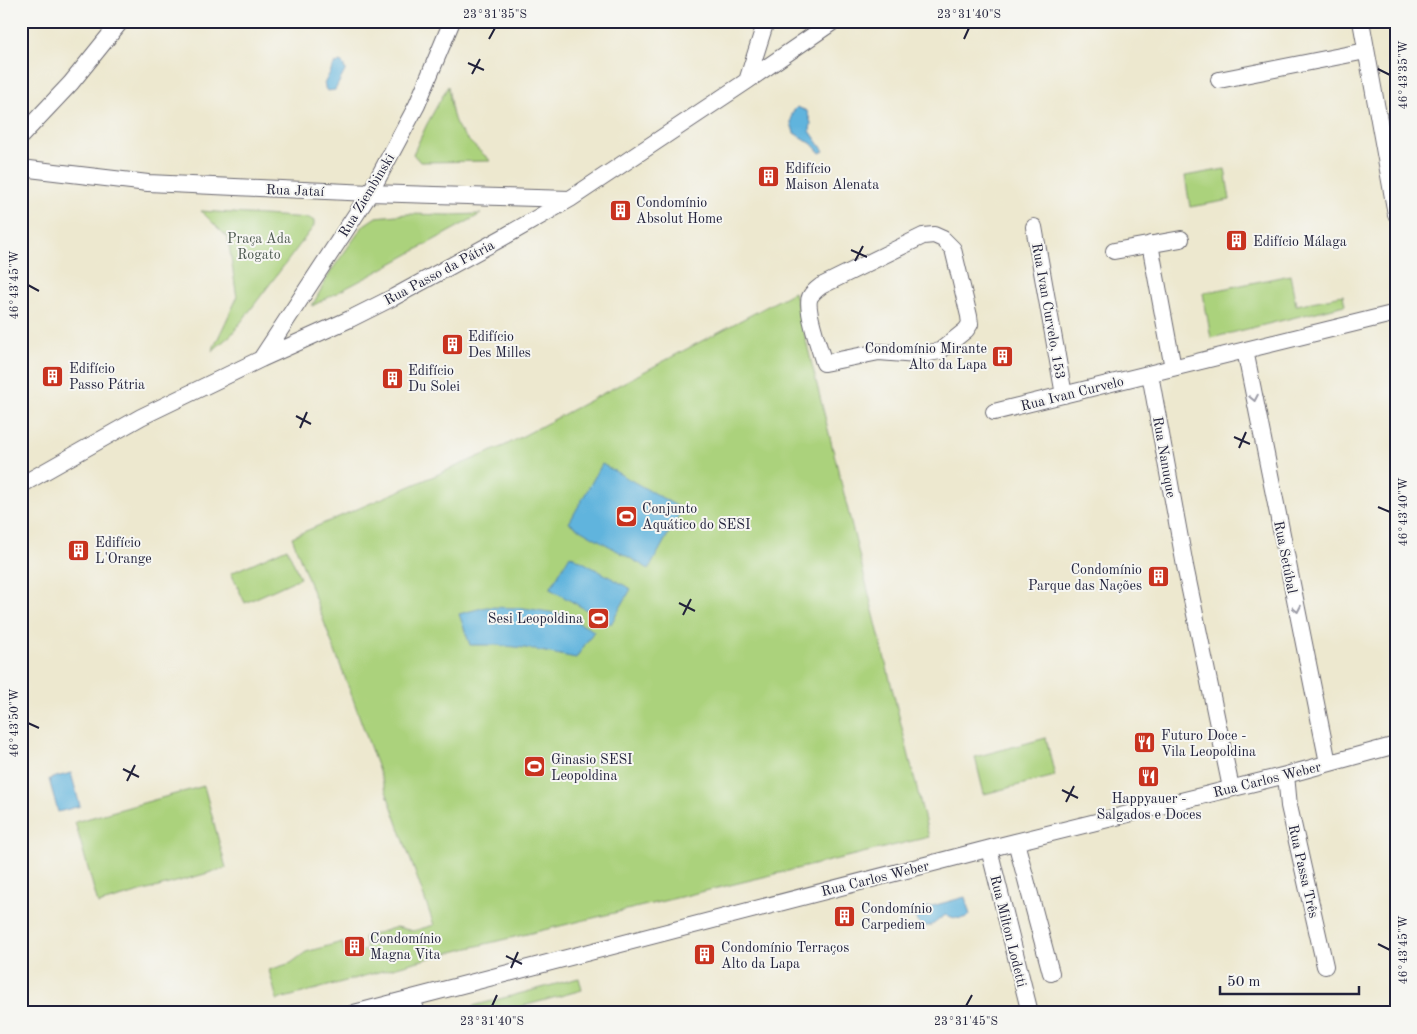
<svg xmlns="http://www.w3.org/2000/svg" width="1417" height="1034" viewBox="0 0 1417 1034" font-family="'Old Standard TT',serif">
	<rect width="100%" height="100%" fill="#f6f6f2"/>
	<filter id="ink" filterUnits="userSpaceOnUse"><feTurbulence type="fractalNoise" baseFrequency=".02" numOctaves="2"/><feDisplacementMap in="SourceGraphic" scale="10" xChannelSelector="R" yChannelSelector="G"/><feConvolveMatrix kernelMatrix="1 2 1 2 8 2 1 2 1" color-interpolation-filters="sRGB"/></filter>
	<filter id="wash" filterUnits="userSpaceOnUse"><feTurbulence type="fractalNoise" baseFrequency=".0096" numOctaves="4" result="noise"/><feDisplacementMap in="SourceGraphic" scale="20" xChannelSelector="R" yChannelSelector="G"/><feGaussianBlur stdDeviation="1.12" result="paint"/><feColorMatrix in="noise" values="0 0 0 0 0 0 0 0 0 0 0 0 0 0 0 0 0 1.4 0 .05"/><feComposite in="paint" operator="in"/></filter>
	<g filter="url(#wash)">
		<rect width="100%" height="100%" fill="#ede8cf"/>
		<path fill="#abd27c" stroke="#667a5c" d="M448 86C450 98 451 113 456 124 464 139 479 150 491 161L420 162 413 154 427 124Z
			M1225 169 1230 200 1190 207 1185 176Z
			M201 211 309 218 314 221V226L232 334 212 351 237 298 228 238Z
			M407 214 450 215 481 214 371 275 312 306 331 271 364 225 376 217Z
			M1290 275 1296 305 1332 298V297L1343 295 1345 305 1211 338 1203 293Z
			M794 292 929 837 444 954 277 1000 269 970 291 963 306 952 342 942 345 955 367 950 364 937 397 927 413 931 434 925 353 699 292 537 506 445Z
			M287 548 300 578 245 603 231 573Z
			M1046 738 1055 776 984 794 975 757Z
			M204 786 226 868 98 904 75 822Z
			M579 978 582 990 498 1013H475L473 1006Z"/>
		<path fill="#61b4dd" stroke="#426b8c" d="M339 62 342 63 344 65V68L346 69 335 90 327 91 325 88V85L324 84 335 63 337 64Z
			M797 107 807 111 811 123 810 131 824 151 820 153 812 144 794 133 791 123 792 113Z
			M602 464 682 509 649 569 569 523Z
			M570 555 631 589 611 624 550 589Z
			M486 607 524 608 562 614 594 631 576 658 525 648 496 645H470L459 614Z
			M71 773 80 806 58 812 49 779Z
			M965 897 970 915C961 921 954 918 946 915 934 921 932 932 917 922L914 911Z"/>
	</g>
	<g filter="url(#ink)">
		<g fill="none" stroke-linecap="round" stroke-linejoin="round">
			<defs>
				<path id="street" d="M1361 21 1396 214
					M1219 80 1366 51
					M747 81 766 21
					M21 136 71 83 121 21
					M21 168 148 183 370 193 570 199
					M1034 227 1064 395
					M934 235 943 239 953 249 969 316 970 324 966 330 940 351 917 355 879 352 824 363C820 351 805 307 810 297 812 293 817 289 821 286L923 236Z
					M1150 244 1173 368
					M1114 251 1181 239
					M1245 350 1328 763
					M261 359 370 193 417 105 452 21
					M1150 374 1185 566 1231 788
					M994 412 1396 313
					M21 485 141 417 261 359 350 319 394 297 502 238 570 199 747 81 834 21
					M1286 775 1289 806 1325 966
					M1016 842 1051 973
					M989 849 1030 1013
					M412 998 417 1013
					M354 1013 995 847 1286 775 1396 745"/>
			</defs>
			<use href="#street" stroke="#69676f" stroke-width="18"/>
			<use href="#street" stroke="#fff" stroke-width="16"/>
		</g>
		<defs><path id="oneway-chevron" d="M-2-3.5L2.5 0L-2 3.5" fill="none" stroke-width="1.6" stroke-linecap="round" stroke-linejoin="round" transform="scale(1.25)"/></defs>
		<g stroke="#9c9ca7">
			<use href="#oneway-chevron" transform="translate(1254 398) rotate(79)"/>
			<use href="#oneway-chevron" transform="translate(1297 609) rotate(79)"/>
		</g>
	</g>
	<path fill="none" stroke="#22223b" stroke-width="2" d="M489 39 495 28M964 39 969 28M468 63 484 70M1378 69 1390 75M472 74 480 59M851 250 867 257M855 261 863 246M28 285 39 291M296 416 311 424M300 428 307 412M1234 437 1250 444M1239 448 1246 432M1378 507 1390 512M679 603 695 611M683 615 691 599M28 723 39 728M123 769 139 777M127 781 135 765M1062 790 1078 798M1066 802 1074 786M1378 944 1390 950M506 956 522 964M511 968 518 952M492 1006 497 995M966 1006 972 995"/>
	<defs>
		<symbol id="building-square" viewBox="-11 -11 22 22"><rect x="-9" y="-9" width="18" height="18" rx="4" fill="#c8321e" stroke="#f6f6f2"/><path d="M-4-6H4V6H1V3H-1V6H-4ZM-2.5-4.3h1.7v1.8h-1.7ZM.8-4.3h1.7v1.8H.8ZM-2.5-1h1.7V.8h-1.7ZM.8-1h1.7V.8H.8Z" fill="#fff"/></symbol>
		<symbol id="stadium-square" viewBox="-11 -11 22 22"><rect x="-9" y="-9" width="18" height="18" rx="4" fill="#c8321e" stroke="#f6f6f2"/><path d="M0-5a6.5 5 0 1 0 0 10a6.5 5 0 1 0 0-10ZM-3.5-1.8h7v3.6h-7Z" fill="#fff"/></symbol>
		<symbol id="restaurant-square" viewBox="-11 -11 22 22"><rect x="-9" y="-9" width="18" height="18" rx="4" fill="#c8321e" stroke="#f6f6f2"/><path d="M-5-6h1v4h1v-4h1v4h1v-4h1v5L-1.5 .5V6h-2V.5L-5-1ZM5-6V6H3V1.5H1.5Q1.5-4 5-6Z" fill="#fff"/></symbol>
	</defs>
	<g fill-rule="evenodd">
		<use href="#building-square" x="756" y="164" width="25" height="25"/>
		<use href="#building-square" x="608" y="198" width="25" height="25"/>
		<use href="#building-square" x="1224" y="228" width="25" height="25"/>
		<use href="#building-square" x="440" y="332" width="25" height="25"/>
		<use href="#building-square" x="990" y="344" width="25" height="25"/>
		<use href="#building-square" x="40" y="364" width="25" height="25"/>
		<use href="#building-square" x="380" y="366" width="25" height="25"/>
		<use href="#stadium-square" x="614" y="504" width="25" height="25"/>
		<use href="#building-square" x="66" y="538" width="25" height="25"/>
		<use href="#building-square" x="1146" y="564" width="25" height="25"/>
		<use href="#stadium-square" x="586" y="606" width="25" height="25"/>
		<use href="#restaurant-square" x="1132" y="730" width="25" height="25"/>
		<use href="#stadium-square" x="522" y="754" width="25" height="25"/>
		<use href="#restaurant-square" x="1136" y="764" width="25" height="25"/>
		<use href="#building-square" x="832" y="904" width="25" height="25"/>
		<use href="#building-square" x="342" y="934" width="25" height="25"/>
		<use href="#building-square" x="692" y="942" width="25" height="25"/>
	</g>
	<g text-anchor="middle" stroke-width="4" stroke-linejoin="round" paint-order="stroke">
		<g font-size="14" fill="#22223b" stroke="#f6f6f2" text-anchor="start">
			<text x="785" y="173">Edifício<tspan x="785" dy="16">Maison Alenata</tspan></text>
			<text x="636" y="207">Condomínio<tspan x="636" dy="16">Absolut Home</tspan></text>
			<text x="1253" y="246">Edifício Málaga</text>
			<text x="468" y="341">Edifício<tspan x="468" dy="16">Des Milles</tspan></text>
			<text x="987" y="353" text-anchor="end">Condomínio Mirante<tspan x="987" dy="16">Alto da Lapa</tspan></text>
			<text x="69" y="373">Edifício<tspan x="69" dy="16">Passo Pátria</tspan></text>
			<text x="408" y="375">Edifício<tspan x="408" dy="16">Du Solei</tspan></text>
			<text x="642" y="513">Conjunto<tspan x="642" dy="16">Aquático do SESI</tspan></text>
			<text x="95" y="547">Edifício<tspan x="95" dy="16">L'Orange</tspan></text>
			<text x="1142" y="574" text-anchor="end">Condomínio<tspan x="1142" dy="16">Parque das Nações</tspan></text>
			<text x="583" y="623" text-anchor="end">Sesi Leopoldina</text>
			<text x="1161" y="740">Futuro Doce -<tspan x="1161" dy="16">Vila Leopoldina</tspan></text>
			<text x="551" y="764">Ginasio SESI<tspan x="551" dy="16">Leopoldina</tspan></text>
			<text x="1149" y="803" text-anchor="middle">Happyauer -<tspan x="1149" dy="16">Salgados e Doces</tspan></text>
			<text x="861" y="913">Condomínio<tspan x="861" dy="16">Carpediem</tspan></text>
			<text x="370" y="943">Condomínio<tspan x="370" dy="16">Magna Vita</tspan></text>
			<text x="721" y="952">Condomínio Terraços<tspan x="721" dy="16">Alto da Lapa</tspan></text>
		</g>
		<g font-size="14" fill="#22223b" stroke="#f6f6f2">
			<text transform="translate(295 190) rotate(2)" y="5">Rua Jataí</text>
			<text transform="translate(366 195) rotate(-59)" y="5">Rua Ziembinski</text>
			<text transform="translate(439 272) rotate(-28)" y="5">Rua Passo da Pátria</text>
			<text transform="translate(1049 311) rotate(80)" y="5">Rua Ivan Curvelo, 153</text>
			<text transform="translate(1072 393) rotate(-14)" y="5">Rua Ivan Curvelo</text>
			<text transform="translate(1165 457) rotate(80)" y="5">Rua Nanuque</text>
			<text transform="translate(1286 557) rotate(79)" y="5">Rua Setúbal</text>
			<text transform="translate(1267 779) rotate(-14)" y="5">Rua Carlos Weber</text>
			<text transform="translate(1304 871) rotate(77)" y="5">Rua Passa Três</text>
			<text transform="translate(875 878) rotate(-14)" y="5">Rua Carlos Weber</text>
			<text transform="translate(1009 931) rotate(76)" y="5">Rua Milton Lodetti</text>
		</g>
		<g font-size="14" fill="#4b574e" stroke="#f6f6f2">
			<text x="259" y="243">Praça Ada<tspan x="259" dy="16">Rogato</tspan></text>
		</g>
	</g>
	<rect width="1417" height="1034" fill="none" stroke="#f6f6f2" stroke-width="55"/>
	<path d="M1220 986v8h139v-8" fill="none" stroke="#22223b" stroke-width="2.5"/>
	<text x="1227" y="986" font-size="15" fill="#22223b" stroke="#f6f6f2" stroke-width="4" paint-order="stroke">50 m</text>
	<rect x="28" y="28" width="1362" height="978" fill="none" stroke="#22223b" stroke-width="2"/>
	<g font-size="12" text-anchor="middle" fill="#22223b">
		<text x="495" y="18">23°31'35"S</text>
		<text x="969" y="18">23°31'40"S</text>
		<text transform="translate(1403 75) rotate(-90)" y="4">46°43'35"W</text>
		<text transform="translate(14 285) rotate(-90)" y="4">46°43'45"W</text>
		<text transform="translate(1403 512) rotate(-90)" y="4">46°43'40"W</text>
		<text transform="translate(14 723) rotate(-90)" y="4">46°43'50"W</text>
		<text transform="translate(1403 950) rotate(-90)" y="4">46°43'45"W</text>
		<text x="492" y="1025">23°31'40"S</text>
		<text x="966" y="1025">23°31'45"S</text>
	</g>
</svg>
